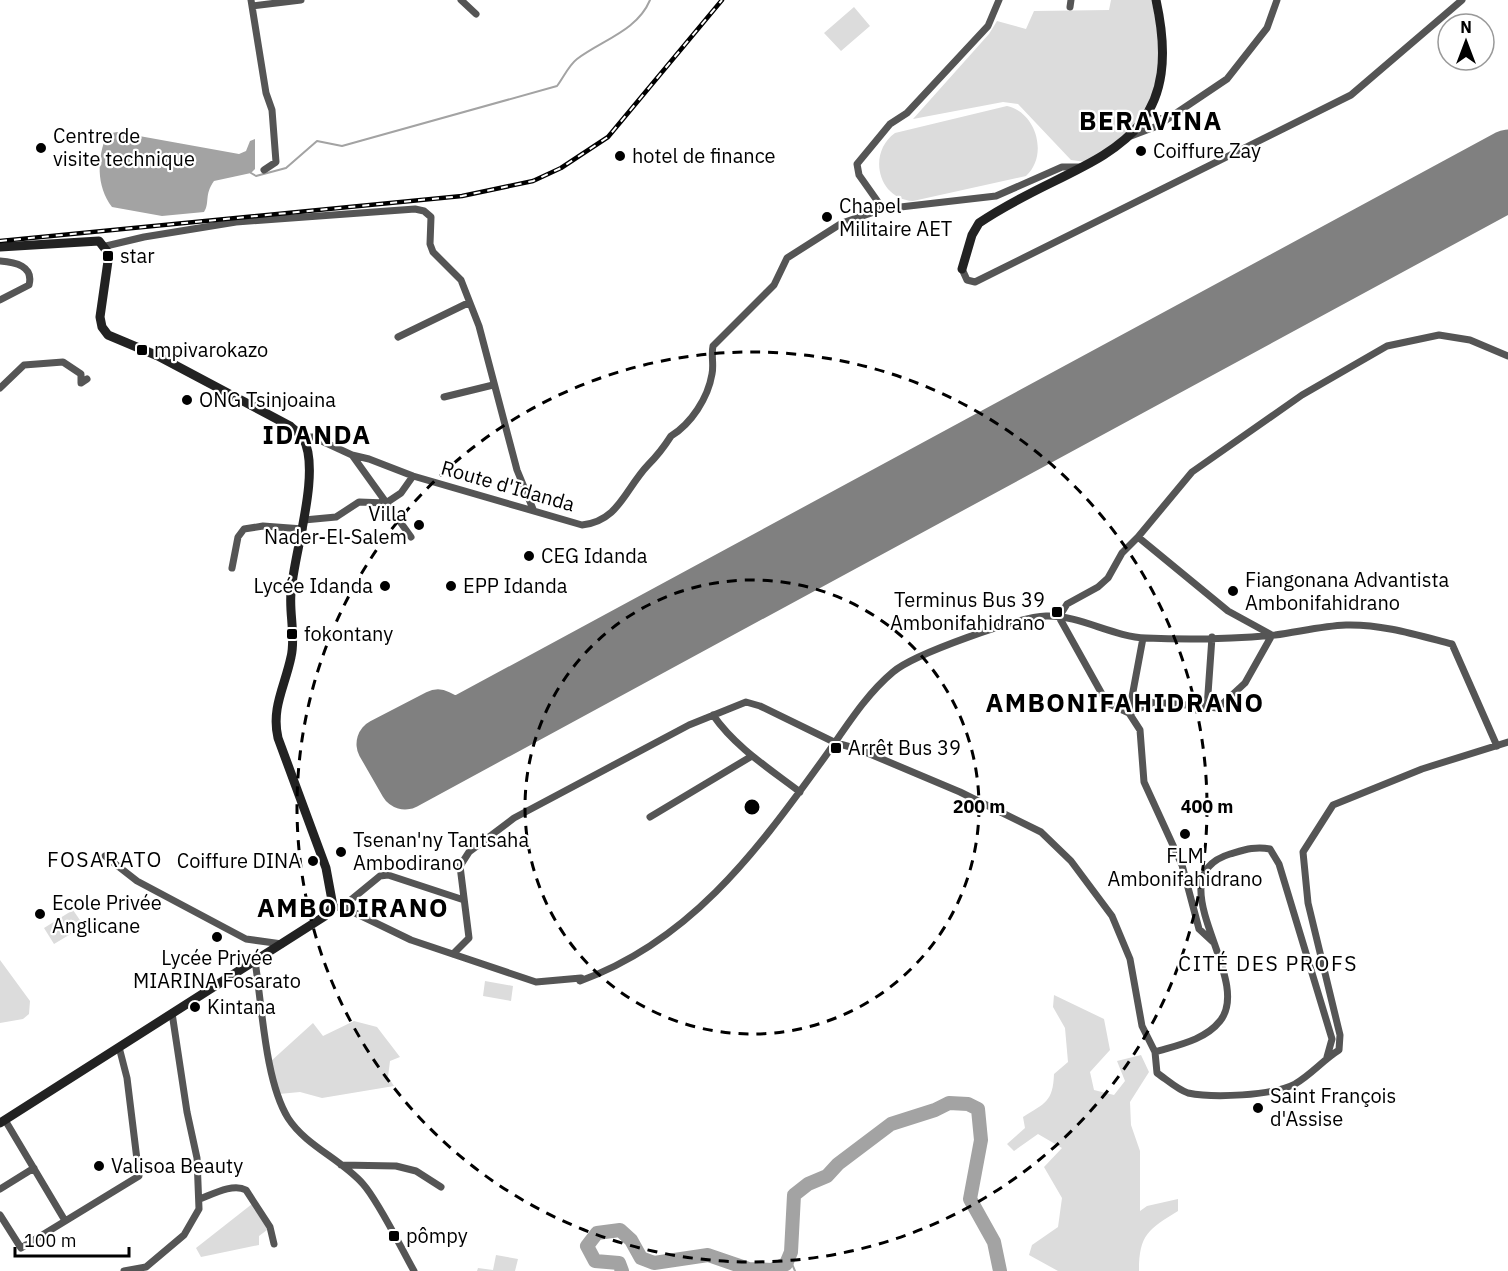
<svg xmlns="http://www.w3.org/2000/svg" width="1508" height="1271" viewBox="0 0 1508 1271" font-family="'IBM Plex Sans',sans-serif">
	<rect width="100%" height="100%" fill="#fff"/>
	<path fill="#dcdcdc" d="M1111 0H1151C1165 47 1162 102 1125 138 1115 148 1099 155 1086 162L1071 160 1018 104 1003 102 913 119 989 34 997 21 1026 29 1034 11 1109 10Z
		M854 7 870 26 841 51 824 33Z
		M1007 106C1036 112 1049 155 1026 176L913 201C878 199 867 153 895 133Z
		M73 910 84 926 54 944 44 928Z
		M0 960 30 1001 29 1014 23 1019 0 1023Z
		M485 981 513 986 511 1001 483 996Z
		M1054 995 1104 1019 1110 1050 1090 1072 1094 1090 1114 1095 1125 1081 1117 1061 1141 1055 1149 1072 1130 1102 1131 1125 1140 1151V1211L1147 1206 1178 1199V1211C1149 1229 1139 1234 1139 1271H1058L1029 1255 1032 1245 1058 1227 1062 1198 1044 1167 1062 1148 1038 1134 1014 1151 1007 1144 1025 1128 1023 1117C1045 1103 1053 1102 1054 1074L1068 1062 1065 1028 1053 1007Z
		M354 1021 377 1027 400 1057 390 1061 388 1077 394 1086 322 1098 300 1092 279 1094 270 1062 313 1023 323 1036Z
		M252 1204 267 1225V1230L259 1236V1245L201 1257 196 1248Z
		M496 1255 518 1259 515 1271H477L478 1268 493 1270Z"/>
	<path fill="#a3a3a3" d="M117 132 239 154 246 151 250 141 255 139V169L251 173 214 181C204 195 210 203 204 212L162 216 112 207C96 186 97 158 107 134Z"/>
	<g fill="none" stroke-linecap="round" stroke-linejoin="round">
		<path stroke="#a3a3a3" stroke-width="2" d="M251 173 256 176 286 168 317 141 342 146 557 86C563 78 569 65 577 59 602 40 637 31 650 0
			M789 1257 795 1271"/>
		<path stroke="#a3a3a3" stroke-width="14" d="M622 1271 619 1263 595 1261 587 1246 597 1233 620 1230 631 1240 641 1258 654 1263 708 1255 749 1269 772 1270 786 1264 791 1252 794 1195 808 1184 827 1176 838 1164 891 1124 935 1110 949 1103 968 1104 978 1109 981 1140 970 1199 994 1242 1000 1271"/>
		<path stroke="#808080" stroke-width="51" d="M1508 155 456 724 438 715 382 744 405 784 1508 186"/>
		<path stroke="#555" stroke-width="7" d="M251 0 266 93 272 110 276 162 264 170
			M461 0 476 14
			M252 6 301 0
			M1070 7 1071 0
			M1149 109 1157 118 1166 120 1227 79 1267 28 1277 0
			M1131 136 1160 125 1166 120
			M883 209 859 175 857 164 890 124 907 113 988 26 999 0
			M106 246 144 237 236 222 415 209 424 211 431 217 430 244 433 252 461 280 479 326 517 470 533 509
			M0 261C15 262 34 266 29 285L0 300
			M962 269 967 280 975 282 1351 95 1462 0
			M398 337 468 303
			M0 388 24 365 63 362 81 374V383L87 379
			M444 397 493 385
			M303 437H313L352 455 369 459 413 476 582 525C619 521 625 489 648 465 657 456 664 447 671 436 691 424 708 398 712 374 714 365 711 355 713 346L774 285 787 258 842 223 883 209 996 196 1062 167H1081
			M352 455 411 537
			M304 520 336 517 359 502 386 503 401 493 413 476
			M1138 537 1228 611 1270 634
			M232 568 238 537 244 529 263 526 303 529
			M1059 617 1067 604 1098 587 1108 578 1122 553 1138 537 1192 472 1302 395 1387 346 1439 335 1470 340 1508 356
			M1059 617 1107 703 1129 713 1140 730 1144 782 1182 865 1199 929 1213 942
			M1207 708 1212 637
			M1129 713 1154 702 1218 708 1245 683 1272 635
			M1129 713 1143 638
			M713 715C735 747 770 769 800 792
			M650 817 752 756
			M105 856 137 881 246 939 282 944
			M333 906 353 912 411 940 536 982 581 978 580 981C688 942 754 855 819 765 842 734 863 697 893 672 914 654 1018 617 1046 616 1080 615 1113 637 1146 638 1187 640 1234 639 1275 635 1298 632 1322 626 1346 625 1382 624 1417 635 1452 644L1497 746
			M341 908 380 876 388 875 464 900
			M453 954 469 938 460 866 469 852 514 818 689 725 746 702 760 706 836 743 858 749 960 792 1041 832 1071 861 1112 916 1130 959 1142 1026 1155 1052 1157 1073C1166 1079 1178 1090 1188 1093 1213 1098 1272 1096 1295 1084 1312 1074 1323 1060 1339 1050L1340 1035 1308 903 1303 852 1333 805 1422 769 1508 742
			M255 961C262 1005 265 1081 288 1118 306 1146 341 1159 363 1184 379 1202 401 1248 414 1271
			M1155 1052C1178 1045 1205 1040 1220 1021 1255 978 1154 877 1230 854 1244 850 1255 846 1270 849L1279 864 1332 1039 1327 1057
			M5 1120 64 1219
			M341 1165 396 1166 416 1171 441 1187
			M0 1189 34 1168
			M200 1199C213 1194 233 1183 246 1190L270 1227 274 1244
			M0 1215 21 1248 139 1176 127 1078 119 1047
			M124 1271 146 1267 184 1235 199 1209 197 1158 187 1112 172 1013"/>
		<path stroke="#222" stroke-width="9" d="M0 247 99 241 109 254 100 317 102 327 108 335 158 356 290 426C294 430 301 434 303 438 322 471 293 556 291 593 289 614 296 636 291 657 285 686 271 708 278 738L326 868 333 906 325 916 0 1123
			M962 269 972 235 979 223C1078 155 1191 158 1156 0"/>
		<defs>
			<path id="rail" d="M0 241 462 196 533 181 561 168 608 137 722 0"/>
		</defs>
		<use href="#rail" stroke="#000" stroke-width="4.5"/>
		<use href="#rail" stroke="#fff" stroke-width="2" stroke-dasharray="7" stroke-linecap="butt"/>
	</g>
	<g fill="none" stroke="#000" stroke-width="3" stroke-dasharray="10 8">
		<circle cx="752" cy="807" r="227"/>
		<circle cx="752" cy="807" r="455"/>
	</g>
	<g fill="#000" stroke="#fff" stroke-width="2">
		<circle cx="41" cy="148" r="6"/>
		<circle cx="1141" cy="151" r="6"/>
		<circle cx="620" cy="156" r="6"/>
		<circle cx="827" cy="217" r="6"/>
		<rect x="102" y="250" width="12" height="12" rx="3"/>
		<rect x="136" y="344" width="12" height="12" rx="3"/>
		<circle cx="187" cy="400" r="6"/>
		<circle cx="419" cy="525" r="6"/>
		<circle cx="529" cy="556" r="6"/>
		<circle cx="385" cy="586" r="6"/>
		<circle cx="451" cy="586" r="6"/>
		<circle cx="1233" cy="591" r="6"/>
		<rect x="1051" y="606" width="12" height="12" rx="3"/>
		<rect x="286" y="628" width="12" height="12" rx="3"/>
		<rect x="830" y="742" width="12" height="12" rx="3"/>
		<circle cx="1185" cy="834" r="6"/>
		<circle cx="341" cy="852" r="6"/>
		<circle cx="313" cy="861" r="6"/>
		<circle cx="40" cy="914" r="6"/>
		<circle cx="217" cy="937" r="6"/>
		<circle cx="195" cy="1007" r="6"/>
		<circle cx="1258" cy="1108" r="6"/>
		<circle cx="99" cy="1166" r="6"/>
		<rect x="388" y="1230" width="12" height="12" rx="3"/>
	</g>
	<g text-anchor="middle" stroke-width="4.5" stroke-linejoin="round" paint-order="stroke">
		<g font-size="20" fill="#000" stroke="#fff" text-anchor="start">
			<text x="53" y="143">Centre de<tspan x="53" dy="23">visite technique</tspan></text>
			<text x="1153" y="158">Coiffure Zay</text>
			<text x="632" y="163">hotel de finance</text>
			<text x="839" y="213">Chapel<tspan x="839" dy="23">Militaire AET</tspan></text>
			<text x="120" y="263">star</text>
			<text x="154" y="357">mpivarokazo</text>
			<text x="199" y="407">ONG Tsinjoaina</text>
			<text x="407" y="521" text-anchor="end">Villa<tspan x="407" dy="23">Nader-El-Salem</tspan></text>
			<text x="541" y="563">CEG Idanda</text>
			<text x="1245" y="587">Fiangonana Advantista<tspan x="1245" dy="23">Ambonifahidrano</tspan></text>
			<text x="373" y="593" text-anchor="end">Lycée Idanda</text>
			<text x="463" y="593">EPP Idanda</text>
			<text x="1045" y="607" text-anchor="end">Terminus Bus 39<tspan x="1045" dy="23">Ambonifahidrano</tspan></text>
			<text x="304" y="641">fokontany</text>
			<text x="848" y="755">Arrêt Bus 39</text>
			<text x="353" y="847">Tsenan'ny Tantsaha<tspan x="353" dy="23">Ambodirano</tspan></text>
			<text x="1185" y="863" text-anchor="middle">FLM<tspan x="1185" dy="23">Ambonifahidrano</tspan></text>
			<text x="301" y="868" text-anchor="end">Coiffure DINA</text>
			<text x="52" y="910">Ecole Privée<tspan x="52" dy="23">Anglicane</tspan></text>
			<text x="217" y="965" text-anchor="middle">Lycée Privée<tspan x="217" dy="23">MIARINA Fosarato</tspan></text>
			<text x="207" y="1014">Kintana</text>
			<text x="1270" y="1103">Saint François<tspan x="1270" dy="23">d'Assise</tspan></text>
			<text x="111" y="1173">Valisoa Beauty</text>
			<text x="406" y="1243">pômpy</text>
		</g>
		<g font-size="20" fill="#000" stroke="#fff">
			<text transform="translate(508 486) rotate(16)" y="7">Route d'Idanda</text>
		</g>
		<g font-size="21" letter-spacing="1.5" fill="#000" stroke="#fff">
			<text x="105" y="867">FOSARATO</text>
			<text x="1268" y="971">CITÉ DES PROFS</text>
		</g>
		<g font-size="26" font-weight="bold" letter-spacing="1.5" fill="#000" stroke="#fff">
			<text x="1151" y="130">BERAVINA</text>
			<text x="317" y="444">IDANDA</text>
			<text x="1125" y="712">AMBONIFAHIDRANO</text>
			<text x="353" y="917">AMBODIRANO</text>
		</g>
	</g>
	<circle cx="752" cy="807" r="9" fill="#000" stroke="#fff" stroke-width="3"/>
	<g font-size="18" text-anchor="middle" font-weight="bold" fill="#000" stroke="#fff" stroke-width="4.5" stroke-linejoin="round" paint-order="stroke">
		<text x="979" y="813">200 m</text>
		<text x="1207" y="813">400 m</text>
	</g>
	<g transform="translate(1466 42)"><circle r="28" fill="#ffffff" stroke="#999999" stroke-width="1.5"/>
	<path d="M0-4.5L10 22L0 15L-10 22Z" fill="#000000"/>
	<text y="-9" font-size="16" font-weight="bold" text-anchor="middle" fill="#000000">N</text>
	</g>
	<path d="M15 1247v9h114v-9" fill="none" stroke="#000000" stroke-width="3"/>
	<text x="24" y="1247" font-size="18" fill="#000000" stroke="#ffffff" stroke-width="4.5" paint-order="stroke">100 m</text>
</svg>
